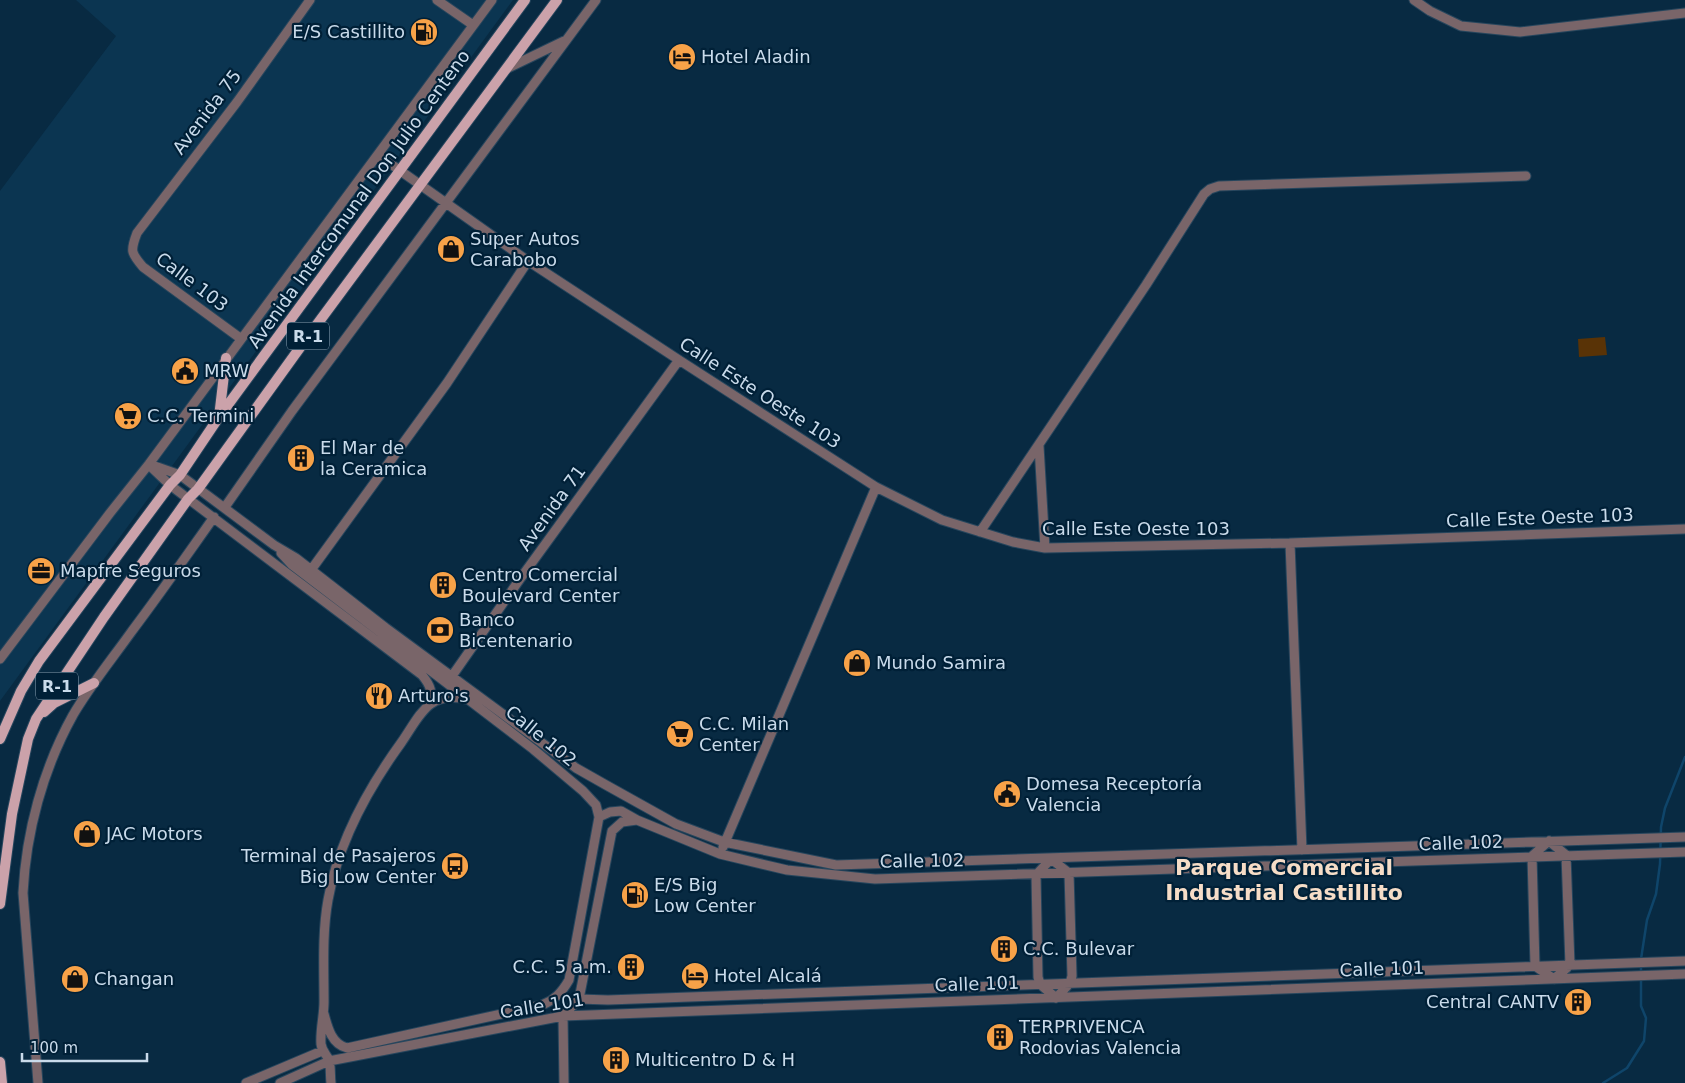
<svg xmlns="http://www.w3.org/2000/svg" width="1685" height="1083" viewBox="0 0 1685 1083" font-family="'DejaVu Sans',sans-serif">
	<rect width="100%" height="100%" fill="#082a42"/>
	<path fill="#0b3551" d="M76 0H513L0 701V191L116 36Z"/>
	<path fill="#593306" d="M1605 337 1607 355 1579 357 1578 339Z"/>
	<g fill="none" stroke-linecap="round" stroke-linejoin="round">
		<path stroke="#0f456a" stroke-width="2.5" d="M1641 959 1647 920 1656 894 1660 864 1661 827 1665 808 1685 757
			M1603 1083 1627 1068 1644 1041 1646 1018 1641 1006V965"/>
		<defs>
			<path id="minor" d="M437 0 473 25
				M1414 0 1430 11 1461 26 1520 32 1685 13
				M506 69 564 41
				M378 155 528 261 679 360 876 487 942 520 1013 542 1045 548 1290 543 1685 529
				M240 338 143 267C131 253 130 251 137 233L237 102 310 0
				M1039 446 1045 548
				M149 464 180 475 274 545 296 558 386 628 576 768 606 785 676 824 724 842 836 865 1685 837
				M150 466 170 485 422 675C431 686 433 692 428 705
				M225 507 292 411 596 0
				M980 532 1146 285 1204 194 1210 189 1219 186 1526 176
				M1290 543 1302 850
				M281 553 292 565 533 749 583 791 596 805 599 817 569 980C562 992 555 1000 542 1005L347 1048C332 1044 328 1029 324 1014
				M311 570 447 383 528 261
				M0 659 110 513 149 464 492 0
				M452 676 520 579 679 360
				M599 817 610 812 621 811 637 820 720 854 787 870 875 879 1685 852
				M1549 841 1566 855 1570 965 1554 979 1535 966 1532 856Z
				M723 847 876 487
				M1051 859 1069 873 1072 976 1070 983 1056 998 1040 984 1038 977 1036 875Z
				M579 999 608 1000 1685 961
				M38 1083 23 893C26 832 43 769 73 715 90 686 112 659 132 631 160 594 187 555 214 517
				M246 1083 322 1051
				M280 1083 329 1061 563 1016 1685 974
				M331 1083C330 1076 331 1067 329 1060 326 1054 322 1051 321 1044 320 1030 324 1016 324 1002 324 969 322 933 328 900 338 843 367 790 401 743 420 716 427 691 466 699
				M564 1083 563 1016 579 999 612 831 622 822 637 820"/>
			<path id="major" d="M219 417 226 358
				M44 712 54 703 94 683
				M0 739 21 691 39 661 170 485 180 475 219 417 525 0
				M0 904 12 814 28 739 36 719 104 617 188 499 198 489 304 342 557 0
				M0 1062 2 1083"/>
		</defs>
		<use href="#minor" stroke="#27465d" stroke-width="11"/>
		<use href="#major" stroke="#27465d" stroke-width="12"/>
		<use href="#minor" stroke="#796569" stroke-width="9"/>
		<use href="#major" stroke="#cba2aa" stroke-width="10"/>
	</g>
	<defs>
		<symbol id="fuel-disc" viewBox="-11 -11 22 22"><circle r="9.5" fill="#f7a248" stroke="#002037"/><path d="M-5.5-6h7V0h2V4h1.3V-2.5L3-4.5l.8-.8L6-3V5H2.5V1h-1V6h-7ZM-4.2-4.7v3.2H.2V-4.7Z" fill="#111"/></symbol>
		<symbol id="hotel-disc" viewBox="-11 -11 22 22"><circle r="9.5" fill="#f7a248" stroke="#002037"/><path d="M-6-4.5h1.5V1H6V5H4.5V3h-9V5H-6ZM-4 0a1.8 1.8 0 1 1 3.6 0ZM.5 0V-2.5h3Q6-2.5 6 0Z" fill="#111"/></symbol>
		<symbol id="shop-disc" viewBox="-11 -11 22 22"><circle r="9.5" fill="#f7a248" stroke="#002037"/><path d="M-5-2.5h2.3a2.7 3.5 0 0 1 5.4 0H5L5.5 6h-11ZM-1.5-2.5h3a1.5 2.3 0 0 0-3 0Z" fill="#111"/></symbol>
		<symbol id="civic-disc" viewBox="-11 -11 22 22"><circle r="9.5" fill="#f7a248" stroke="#002037"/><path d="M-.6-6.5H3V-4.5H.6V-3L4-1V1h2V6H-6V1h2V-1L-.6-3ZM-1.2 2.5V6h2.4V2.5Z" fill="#111"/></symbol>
		<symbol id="supermarket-disc" viewBox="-11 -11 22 22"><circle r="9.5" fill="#f7a248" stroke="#002037"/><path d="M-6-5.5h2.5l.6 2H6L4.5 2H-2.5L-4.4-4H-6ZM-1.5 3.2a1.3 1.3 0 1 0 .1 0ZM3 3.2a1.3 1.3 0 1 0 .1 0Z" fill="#111"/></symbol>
		<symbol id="building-disc" viewBox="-11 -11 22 22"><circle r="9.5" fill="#f7a248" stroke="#002037"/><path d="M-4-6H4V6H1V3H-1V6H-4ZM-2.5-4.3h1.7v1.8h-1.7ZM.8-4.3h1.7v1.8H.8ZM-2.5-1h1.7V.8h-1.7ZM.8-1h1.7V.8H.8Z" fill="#111"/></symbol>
		<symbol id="office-disc" viewBox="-11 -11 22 22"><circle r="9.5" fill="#f7a248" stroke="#002037"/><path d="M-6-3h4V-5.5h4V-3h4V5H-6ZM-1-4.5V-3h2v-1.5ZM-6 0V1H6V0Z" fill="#111"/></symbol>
		<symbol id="bank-disc" viewBox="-11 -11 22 22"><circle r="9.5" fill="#f7a248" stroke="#002037"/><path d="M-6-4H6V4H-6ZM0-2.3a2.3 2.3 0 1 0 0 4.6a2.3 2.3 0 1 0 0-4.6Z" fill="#111"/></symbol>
		<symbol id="restaurant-disc" viewBox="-11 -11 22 22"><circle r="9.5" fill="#f7a248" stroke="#002037"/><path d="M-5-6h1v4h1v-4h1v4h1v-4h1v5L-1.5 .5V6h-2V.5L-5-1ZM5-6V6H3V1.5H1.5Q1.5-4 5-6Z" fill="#111"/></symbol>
		<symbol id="bus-disc" viewBox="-11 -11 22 22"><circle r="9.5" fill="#f7a248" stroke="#002037"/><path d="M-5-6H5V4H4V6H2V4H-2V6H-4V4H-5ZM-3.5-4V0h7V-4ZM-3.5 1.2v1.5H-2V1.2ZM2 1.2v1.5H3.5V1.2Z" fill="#111"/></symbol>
	</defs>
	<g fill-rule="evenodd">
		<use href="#fuel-disc" x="408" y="16" width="32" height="32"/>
		<use href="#hotel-disc" x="666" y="41" width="32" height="32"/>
		<use href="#shop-disc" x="435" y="233" width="32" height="32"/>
		<use href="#civic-disc" x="169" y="355" width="32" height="32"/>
		<use href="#supermarket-disc" x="112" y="400" width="32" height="32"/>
		<use href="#building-disc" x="285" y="442" width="32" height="32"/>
		<use href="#office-disc" x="25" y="555" width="32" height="32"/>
		<use href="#building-disc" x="427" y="569" width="32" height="32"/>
		<use href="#bank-disc" x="424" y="614" width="32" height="32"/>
		<use href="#shop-disc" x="841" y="647" width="32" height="32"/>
		<use href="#restaurant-disc" x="363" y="680" width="32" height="32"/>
		<use href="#supermarket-disc" x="664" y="718" width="32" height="32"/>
		<use href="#civic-disc" x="991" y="778" width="32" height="32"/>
		<use href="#shop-disc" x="71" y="818" width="32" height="32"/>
		<use href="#bus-disc" x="439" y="850" width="32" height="32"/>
		<use href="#fuel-disc" x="619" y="879" width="32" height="32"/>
		<use href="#building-disc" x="988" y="933" width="32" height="32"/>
		<use href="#building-disc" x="615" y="951" width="32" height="32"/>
		<use href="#hotel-disc" x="679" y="960" width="32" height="32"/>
		<use href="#shop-disc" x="59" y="963" width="32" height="32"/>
		<use href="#building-disc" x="1562" y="986" width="32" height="32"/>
		<use href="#building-disc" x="984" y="1021" width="32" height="32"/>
		<use href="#building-disc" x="600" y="1044" width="32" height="32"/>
	</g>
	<g text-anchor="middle" stroke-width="4.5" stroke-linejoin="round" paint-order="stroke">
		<g fill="#002037" stroke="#8da3b5" stroke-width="1">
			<rect x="287" y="322.5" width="42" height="27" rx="4"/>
			<rect x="36" y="672.5" width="42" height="27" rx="4"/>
		</g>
		<g font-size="16" font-weight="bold" fill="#c9dbeb">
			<text x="308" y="342">R-1</text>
			<text x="57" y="692">R-1</text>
		</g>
		<g font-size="18" fill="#c9dbeb" stroke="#002037" text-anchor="start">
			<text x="405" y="38" text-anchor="end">E/S Castillito</text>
			<text x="701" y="63">Hotel Aladin</text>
			<text x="470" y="245">Super Autos<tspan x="470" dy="21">Carabobo</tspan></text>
			<text x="204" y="377">MRW</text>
			<text x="147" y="422">C.C. Termini</text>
			<text x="320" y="454">El Mar de<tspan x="320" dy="21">la Ceramica</tspan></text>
			<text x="60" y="577">Mapfre Seguros</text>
			<text x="462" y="581">Centro Comercial<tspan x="462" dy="21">Boulevard Center</tspan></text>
			<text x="459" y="626">Banco<tspan x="459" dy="21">Bicentenario</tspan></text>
			<text x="876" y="669">Mundo Samira</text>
			<text x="398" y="702">Arturo's</text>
			<text x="699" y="730">C.C. Milan<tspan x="699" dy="21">Center</tspan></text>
			<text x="1026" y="790">Domesa Receptoría<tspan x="1026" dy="21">Valencia</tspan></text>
			<text x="106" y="840">JAC Motors</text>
			<text x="436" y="862" text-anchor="end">Terminal de Pasajeros<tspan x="436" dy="21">Big Low Center</tspan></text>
			<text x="654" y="891">E/S Big<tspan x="654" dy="21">Low Center</tspan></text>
			<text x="1023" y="955">C.C. Bulevar</text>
			<text x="612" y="973" text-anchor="end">C.C. 5 a.m.</text>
			<text x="714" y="982">Hotel Alcalá</text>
			<text x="94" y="985">Changan</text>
			<text x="1559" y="1008" text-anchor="end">Central CANTV</text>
			<text x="1019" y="1033">TERPRIVENCA<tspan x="1019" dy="21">Rodovias Valencia</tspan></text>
			<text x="635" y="1066">Multicentro D &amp; H</text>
		</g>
		<g font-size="18" fill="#c9dbeb" stroke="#002037">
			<text transform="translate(207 112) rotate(-53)" y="6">Avenida 75</text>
			<text transform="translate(359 199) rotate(-54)" y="6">Avenida Intercomunal Don Julio Centeno</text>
			<text transform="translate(192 282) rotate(37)" y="6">Calle 103</text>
			<text transform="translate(760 393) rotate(33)" y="6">Calle Este Oeste 103</text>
			<text transform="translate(552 508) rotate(-54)" y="6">Avenida 71</text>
			<text transform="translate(1540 518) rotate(-2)" y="6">Calle Este Oeste 103</text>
			<text x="1136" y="535">Calle Este Oeste 103</text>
			<text transform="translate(541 736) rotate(39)" y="6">Calle 102</text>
			<text transform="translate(1461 843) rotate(-2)" y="6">Calle 102</text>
			<text transform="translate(922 861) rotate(-1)" y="6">Calle 102</text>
			<text transform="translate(1382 969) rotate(-2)" y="6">Calle 101</text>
			<text transform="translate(977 984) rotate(-2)" y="6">Calle 101</text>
			<text transform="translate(542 1006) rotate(-9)" y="6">Calle 101</text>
		</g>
		<g font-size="22" font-weight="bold" fill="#f6ddc7" stroke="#002037">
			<text x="1284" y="875">Parque Comercial<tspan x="1284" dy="25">Industrial Castillito</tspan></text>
		</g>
	</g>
	<path d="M22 1053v8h125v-8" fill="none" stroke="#c9dbeb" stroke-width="2.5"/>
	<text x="30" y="1053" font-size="15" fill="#c9dbeb" stroke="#002037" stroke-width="4" paint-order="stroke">100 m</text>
</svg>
